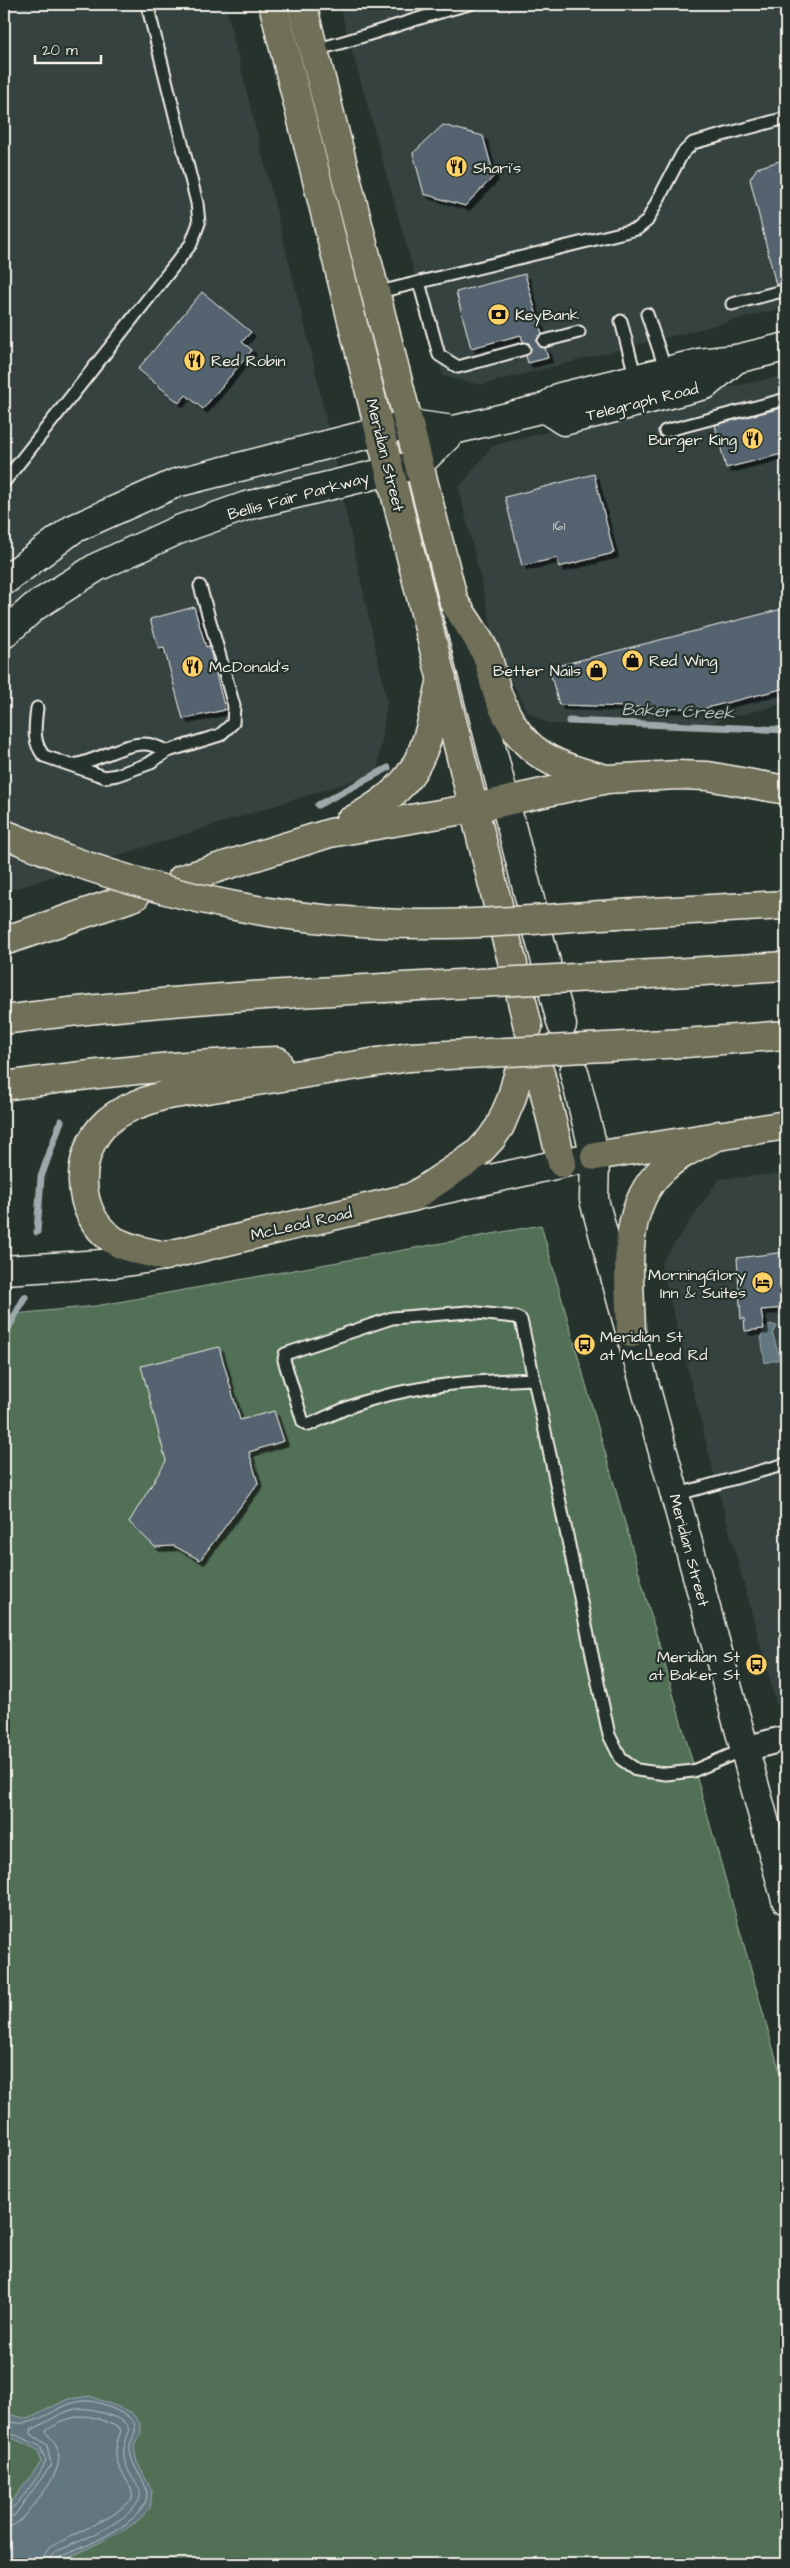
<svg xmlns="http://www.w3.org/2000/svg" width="790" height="2568" viewBox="0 0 790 2568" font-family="'Architects Daughter',sans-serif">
	<defs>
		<filter id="shadow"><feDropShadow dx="4.5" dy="4.5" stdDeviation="0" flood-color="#0009"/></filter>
	</defs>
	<rect width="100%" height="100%" fill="#26332d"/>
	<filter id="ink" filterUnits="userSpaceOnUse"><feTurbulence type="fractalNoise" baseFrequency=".02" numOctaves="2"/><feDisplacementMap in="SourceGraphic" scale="10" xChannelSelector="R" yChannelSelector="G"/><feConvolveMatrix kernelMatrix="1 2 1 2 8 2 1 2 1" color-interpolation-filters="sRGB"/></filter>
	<g filter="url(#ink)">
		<path fill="#344241" d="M4 4H225L311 351 387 701 377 773 4 892Z
			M339 4H786V307L481 385 443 376Z
			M786 375V703L691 728 549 724 527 711 498 654 459 488 492 446 679 398Z
			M786 1173V1704L777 1706 713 1470 661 1263 719 1179Z"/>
		<path fill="#516f57" stroke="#a2b0a0" d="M541 1225 786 2094V2564H4V1315L96 1306Z"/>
		<path fill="#627780" stroke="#9ca8aa" d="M770 1324 777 1326 773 1335 780 1359 765 1363 761 1336Z
			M90 2396 131 2412 140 2423 141 2434 134 2448 137 2462 152 2491 150 2508 140 2519 123 2531 56 2564H4V2512L41 2462 38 2450 4 2434V2413L28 2419 68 2399Z"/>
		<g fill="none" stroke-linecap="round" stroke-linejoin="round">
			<path stroke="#bac0be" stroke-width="1" d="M4 2419C35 2436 58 2398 90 2401 101 2402 116 2410 125 2415 146 2426 128 2438 130 2451 132 2468 146 2481 147 2493 149 2522 81 2548 58 2558L56 2564
				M4 2430 40 2446 46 2461C42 2472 14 2512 4 2514
				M4 2520 14 2516 51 2465 47 2445 31 2434V2430C66 2413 73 2399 114 2417 121 2420 128 2423 129 2432 121 2451 122 2460 133 2479 136 2482 140 2488 140 2492 145 2516 73 2544 55 2552L50 2558 49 2564
				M4 2527 12 2526 20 2521C37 2498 80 2461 46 2433L47 2430C77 2412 88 2412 119 2428L121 2431C104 2469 136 2479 132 2500L113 2515 50 2547 44 2555 42 2564"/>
			<path stroke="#9ca8aa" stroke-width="7" d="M569 721 786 730
				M318 805 388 768
				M37 1232 41 1177 61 1121
				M4 1336 25 1297"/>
		</g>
		<path fill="#546471" stroke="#f4f1e8" filter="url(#shadow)" d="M443 125 483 136 494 176 465 206 424 194 413 153Z
			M786 159V283L776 285 750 179 757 168Z
			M525 274 542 334 537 339V343L545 348 548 358 528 363 526 356 531 348 529 343 523 342 521 335 471 348 456 292Z
			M202 292 251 332 242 342 252 350 203 409 186 395 179 403 138 369Z
			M786 407V453L726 468 715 425Z
			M594 474 614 553 559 567 557 558 522 566 505 497Z
			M194 607 206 647 209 646 225 710 183 719 164 648 159 649 150 619Z
			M786 608V688L702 709 559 705 549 668Z
			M786 1252V1308L761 1310 764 1329 745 1331 744 1318 741 1319 737 1258Z
			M219 1347 240 1420 274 1411 284 1441 249 1452 258 1483 200 1560 174 1546 155 1547 129 1522 166 1461 141 1366Z"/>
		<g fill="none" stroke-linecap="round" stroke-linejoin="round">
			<defs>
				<path id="service" d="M314 50C367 37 417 17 470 4
					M419 282 439 355 458 367 524 349
					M375 293 637 229 647 221 682 154 693 143 786 118
					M732 304 786 290
					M647 314 666 371
					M621 321 636 379
					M544 341 579 332
					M665 431 786 399
					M4 482 191 244 199 223 197 203 147 4
					M37 708C35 726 32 742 44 756L105 777 117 775 148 764 168 751 220 735 233 723 234 706 200 586
					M74 765C97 761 124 743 145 744 153 744 160 749 168 751
					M534 1379C477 1381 421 1384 366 1401 346 1407 327 1417 309 1425L303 1422 284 1360 285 1354 392 1318 468 1312 515 1317 521 1320 534 1379 609 1735 621 1759 637 1770 666 1774 693 1771 745 1749
					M675 1495 786 1464"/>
				<path id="minor" d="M745 1749 786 1738"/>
				<path id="tertiary" d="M544 408 564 421 705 385 736 359
					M4 581 73 529 176 483 409 424 454 430 544 408 560 397 699 363 736 359 786 347
					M4 634 34 607 97 567 178 530 246 506 419 464 454 430"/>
				<path id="secondary" d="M456 608 531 904
					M538 932 546 962
					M554 995 562 1025
					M574 1072 595 1156 594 1200 786 1900
					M414 1196 595 1156
					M4 1270 119 1263 164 1256"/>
				<path id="trunk" d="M273 4 498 905
					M302 4 454 602
					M505 934 513 964
					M521 997 528 1027
					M540 1073 562 1163
					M164 1256 413 1197 476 1155 491 1139 500 1126 511 1100 518 1075"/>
				<path id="motorway" d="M454 602C465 619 478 636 486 654 492 667 493 682 498 695 519 751 549 765 603 778
					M349 822C422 783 424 756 442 679
					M4 834 64 858
					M182 879 330 833 474 808 607 779 677 775 708 776 786 790
					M617 914 786 905
					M4 941 135 896
					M671 973 786 966
					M4 1020C130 1003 257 995 384 988
					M685 1043 786 1035
					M4 1086C95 1073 185 1064 277 1061
					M595 1156 786 1125
					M164 1256C147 1252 128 1249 113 1240 74 1214 74 1152 107 1122 123 1108 143 1102 162 1096L409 1057
					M631 1333C630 1280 619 1208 663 1169 678 1154 700 1145 719 1135"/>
			</defs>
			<use href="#service" stroke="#f4f1e8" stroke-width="15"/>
			<use href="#minor" stroke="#f4f1e8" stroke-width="28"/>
			<use href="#tertiary" stroke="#f4f1e8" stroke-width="31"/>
			<use href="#secondary" stroke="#f4f1e8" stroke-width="31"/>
			<use href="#trunk" stroke="#f4f1e8" stroke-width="31"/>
			<use href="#motorway" stroke="#f4f1e8" stroke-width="31"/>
			<use href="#service" stroke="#26332d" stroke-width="11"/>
			<use href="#minor" stroke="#26332d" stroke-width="24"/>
			<use href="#tertiary" stroke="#26332d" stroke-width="28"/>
			<use href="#secondary" stroke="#26332d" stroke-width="28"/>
			<use href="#trunk" stroke="#706f59" stroke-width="28"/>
			<use href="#motorway" stroke="#706f59" stroke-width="28"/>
			<defs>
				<path id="motorway-bridge" d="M64 858C184 901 292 923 420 924 485 925 551 918 617 914
					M384 988 671 973
					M409 1057 685 1043"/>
			</defs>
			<use href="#motorway-bridge" stroke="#f4f1e8" stroke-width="31" stroke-linecap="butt"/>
			<use href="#motorway-bridge" stroke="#706f59" stroke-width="28"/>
		</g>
	</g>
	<defs>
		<symbol id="restaurant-disc" viewBox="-11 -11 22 22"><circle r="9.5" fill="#ffd166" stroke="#26332d"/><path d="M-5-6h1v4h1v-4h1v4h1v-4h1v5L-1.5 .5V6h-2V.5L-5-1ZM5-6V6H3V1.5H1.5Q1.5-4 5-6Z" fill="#111"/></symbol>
		<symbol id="bank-disc" viewBox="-11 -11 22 22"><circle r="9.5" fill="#ffd166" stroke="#26332d"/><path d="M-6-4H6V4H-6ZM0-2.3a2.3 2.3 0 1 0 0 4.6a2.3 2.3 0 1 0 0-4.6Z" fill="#111"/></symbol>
		<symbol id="shop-disc" viewBox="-11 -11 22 22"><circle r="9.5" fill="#ffd166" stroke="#26332d"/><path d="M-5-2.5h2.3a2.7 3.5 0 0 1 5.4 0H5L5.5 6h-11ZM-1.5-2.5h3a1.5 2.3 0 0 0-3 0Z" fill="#111"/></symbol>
		<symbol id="hotel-disc" viewBox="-11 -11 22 22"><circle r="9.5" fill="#ffd166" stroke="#26332d"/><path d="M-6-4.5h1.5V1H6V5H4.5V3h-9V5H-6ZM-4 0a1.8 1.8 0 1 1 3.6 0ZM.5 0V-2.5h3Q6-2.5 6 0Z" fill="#111"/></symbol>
		<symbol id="bus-disc" viewBox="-11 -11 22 22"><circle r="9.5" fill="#ffd166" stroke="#26332d"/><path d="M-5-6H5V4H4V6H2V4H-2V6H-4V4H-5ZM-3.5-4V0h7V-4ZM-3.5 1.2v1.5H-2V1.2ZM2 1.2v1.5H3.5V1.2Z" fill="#111"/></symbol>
	</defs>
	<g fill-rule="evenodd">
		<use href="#restaurant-disc" x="444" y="154" width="25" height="25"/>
		<use href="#bank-disc" x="486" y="302" width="25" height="25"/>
		<use href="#restaurant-disc" x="182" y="348" width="25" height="25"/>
		<use href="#restaurant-disc" x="740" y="426" width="25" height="25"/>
		<use href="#shop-disc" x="620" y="648" width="25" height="25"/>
		<use href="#restaurant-disc" x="180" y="654" width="25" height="25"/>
		<use href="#shop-disc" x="584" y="658" width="25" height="25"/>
		<use href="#hotel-disc" x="750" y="1270" width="25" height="25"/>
		<use href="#bus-disc" x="572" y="1332" width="25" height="25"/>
		<use href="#bus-disc" x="744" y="1652" width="25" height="25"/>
	</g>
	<g text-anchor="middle" stroke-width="4.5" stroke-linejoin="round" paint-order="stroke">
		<g font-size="14" fill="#ccceca">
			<text x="559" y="530">161</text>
		</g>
		<g font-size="16" fill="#f4f1e8" stroke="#26332d" text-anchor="start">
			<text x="473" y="173">Shari's</text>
			<text x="515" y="320">KeyBank</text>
			<text x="211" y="366">Red Robin</text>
			<text x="737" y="445" text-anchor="end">Burger King</text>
			<text x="649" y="666">Red Wing</text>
			<text x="209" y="672">McDonald's</text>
			<text x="581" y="676" text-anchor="end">Better Nails</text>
			<text x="746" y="1280" text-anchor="end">MorningGlory<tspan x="746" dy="18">Inn &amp; Suites</tspan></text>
			<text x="600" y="1342">Meridian St<tspan x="600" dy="18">at McLeod Rd</tspan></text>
			<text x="740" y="1662" text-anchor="end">Meridian St<tspan x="740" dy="18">at Baker St</tspan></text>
		</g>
		<g font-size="16" fill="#f4f1e8" stroke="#26332d">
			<text transform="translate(642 401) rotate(-14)" y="6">Telegraph Road</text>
			<text transform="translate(386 455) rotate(76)" y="6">Meridian Street</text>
			<text transform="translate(298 495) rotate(-15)" y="6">Bellis Fair Parkway</text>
			<text transform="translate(301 1223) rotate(-13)" y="6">McLeod Road</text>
			<text transform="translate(690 1550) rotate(75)" y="6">Meridian Street</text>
		</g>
		<g font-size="18" font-style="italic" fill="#b2bab9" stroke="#26332d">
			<text transform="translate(678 711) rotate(2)" y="6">Baker Creek</text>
		</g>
	</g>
	<rect width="790" height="2568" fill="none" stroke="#26332d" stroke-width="20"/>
	<rect x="10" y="10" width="770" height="2548" fill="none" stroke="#f4f1e8" stroke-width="2" filter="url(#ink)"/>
	<path d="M35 55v8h66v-8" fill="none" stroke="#f4f1e8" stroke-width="2.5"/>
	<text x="42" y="55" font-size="15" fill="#f4f1e8" stroke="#26332d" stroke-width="4" paint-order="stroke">20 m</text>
</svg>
